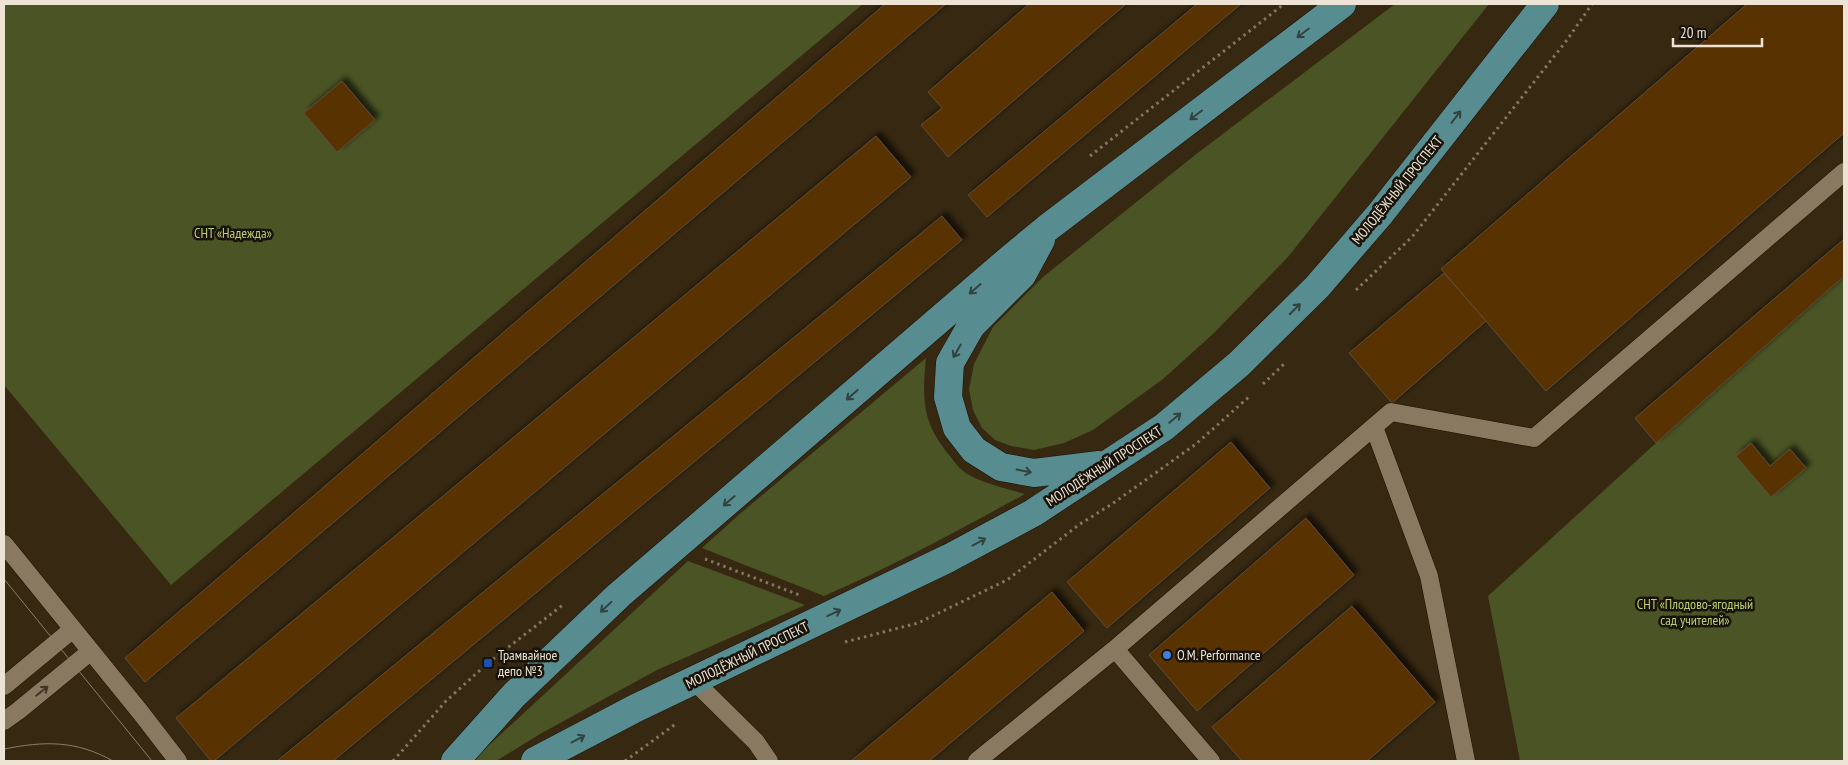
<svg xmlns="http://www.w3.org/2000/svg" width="1848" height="765" viewBox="0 0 1848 765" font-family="'PT Sans Narrow',sans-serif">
	<defs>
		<filter id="shadow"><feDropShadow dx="4.5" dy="-4.5" stdDeviation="2.5" flood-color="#0009"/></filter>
	</defs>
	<rect width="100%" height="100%" fill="#362811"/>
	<path fill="#4a5424" d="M4 4H863L171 585 4 385Z
		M1395 4H1489L1288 257 1214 333 1163 379 1093 430 1064 443 1034 450 1011 446 995 440 982 428 973 410 969 389 974 364 993 327 1043 277 1195 155Z
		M1844 276V761H1520L1488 596 1656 443Z
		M926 358C922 399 922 423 950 456 954 461 958 467 963 471 977 482 1008 489 1025 494 959 530 893 566 824 596L702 548 742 512Z
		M688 561 805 605 657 670 540 734 496 761H472Z"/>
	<path fill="#583205" stroke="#614c39" filter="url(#shadow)" d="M885 4H946L145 682 125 658Z
		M1029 4H1126L948 157 921 125 942 108 928 92Z
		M1197 4H1241L987 217 968 195Z
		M1747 4H1844V133L1546 391 1441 269Z
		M342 81 375 120 337 152 304 113Z
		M876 136 911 177 214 761H211L176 718Z
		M942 216 962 240 333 761H277Z
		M1844 239V276L1656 443 1635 418Z
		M1444 273 1486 321 1392 403 1349 353Z
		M1231 442 1270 488 1107 628 1067 582Z
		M1751 443 1770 466 1790 449 1806 468 1771 497 1736 456Z
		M1306 518 1354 575 1197 711 1149 655Z
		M1052 592 1084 631 929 761H851Z
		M1352 606 1435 702 1367 761H1242L1212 727Z"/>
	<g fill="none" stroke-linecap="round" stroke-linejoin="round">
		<defs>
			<path id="service" d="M1374 427 1429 576 1466 761
				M4 544 141 713 178 761
				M1115 649 1391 412 1534 438 1844 172
				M693 680 756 742 769 761
				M4 686 73 629
				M4 721 18 711 91 651
				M977 761 1115 649 1211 761"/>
			<path id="primary" d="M1041 240 1022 275 971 326 950 363 948 397 957 428 974 450 1001 467 1034 473 1099 465
				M455 761 514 695 619 595 1012 257 1046 229 1342 4
				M535 761 636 708 949 558 1033 513 1164 427 1239 364 1317 287 1380 214 1545 4"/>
		</defs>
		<use href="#service" stroke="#1d1000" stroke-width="19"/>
		<use href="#primary" stroke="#1d1000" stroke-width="29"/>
		<path stroke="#827663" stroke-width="3" stroke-dasharray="2.5 4" stroke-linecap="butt" d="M1090 156 1284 4
			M1356 290 1412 237 1567 40 1592 4
			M1263 384 1284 364
			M705 559 802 596
			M845 642 918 623 1007 580 1080 524 1112 504 1196 444 1251 395
			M393 761 446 701 488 663 564 604
			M625 761 677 723"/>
		<use href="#service" stroke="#897960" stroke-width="18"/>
		<use href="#primary" stroke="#578c90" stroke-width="28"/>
		<path stroke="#8a7e6b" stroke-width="1" d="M4 579 152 761
			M4 749C44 741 76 740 113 761"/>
	</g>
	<defs><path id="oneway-shaft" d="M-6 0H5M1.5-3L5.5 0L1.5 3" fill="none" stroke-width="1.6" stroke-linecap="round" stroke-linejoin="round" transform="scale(1.25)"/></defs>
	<g stroke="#31433e">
		<use href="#oneway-shaft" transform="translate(1303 33) rotate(143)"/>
		<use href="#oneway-shaft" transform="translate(1196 115) rotate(143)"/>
		<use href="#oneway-shaft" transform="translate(1456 117) rotate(-52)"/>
		<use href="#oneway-shaft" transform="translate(975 289) rotate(139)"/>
		<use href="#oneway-shaft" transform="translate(1295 309) rotate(-45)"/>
		<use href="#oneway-shaft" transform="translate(957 351) rotate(120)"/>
		<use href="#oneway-shaft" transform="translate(852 395) rotate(139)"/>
		<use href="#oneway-shaft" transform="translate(1175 418) rotate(-40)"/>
		<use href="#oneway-shaft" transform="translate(1024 471) rotate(11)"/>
		<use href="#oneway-shaft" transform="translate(729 501) rotate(139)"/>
		<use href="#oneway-shaft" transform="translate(979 542) rotate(-28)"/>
		<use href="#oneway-shaft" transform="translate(606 607) rotate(137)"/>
		<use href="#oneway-shaft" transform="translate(834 613) rotate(-25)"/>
		<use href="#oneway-shaft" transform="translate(578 739) rotate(-28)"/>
	</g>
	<use stroke="#403627" href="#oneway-shaft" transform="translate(42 691) rotate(-39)"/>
	<circle fill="#3f7fe0" stroke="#181208" stroke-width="2" cx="1167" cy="655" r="5"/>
	<rect fill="#1a4fb4" stroke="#181208" stroke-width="2" x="483" y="658" width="10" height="10" rx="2.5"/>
	<g text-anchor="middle" stroke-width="5" stroke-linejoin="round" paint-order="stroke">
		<g font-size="14" fill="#ede4d6" stroke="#181208">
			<text transform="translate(1397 190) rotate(-51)" y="5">МОЛОДЁЖНЫЙ ПРОСПЕКТ</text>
			<text transform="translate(1104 466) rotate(-33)" y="5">МОЛОДЁЖНЫЙ ПРОСПЕКТ</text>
			<text transform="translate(747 655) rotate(-26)" y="5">МОЛОДЁЖНЫЙ ПРОСПЕКТ</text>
		</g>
		<g font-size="14" fill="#bcd16f" stroke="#181208">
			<text x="233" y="238">СНТ «Надежда»</text>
			<text x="1695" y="609">СНТ «Плодово-ягодный<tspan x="1695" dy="16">сад учителей»</tspan></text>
		</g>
		<g font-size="14" fill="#ede4d6" stroke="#181208" text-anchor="start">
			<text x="498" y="660">Трамвайное<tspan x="498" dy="16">депо №3</tspan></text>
			<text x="1177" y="660">O.M. Performance</text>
		</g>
	</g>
	<rect width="1848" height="765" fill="none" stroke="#ede4d6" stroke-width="10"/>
	<path d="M1673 38v8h89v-8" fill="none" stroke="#ede4d6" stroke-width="2.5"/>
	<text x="1680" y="38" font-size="15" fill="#ede4d6" stroke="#181208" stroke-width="4" paint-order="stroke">20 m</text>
</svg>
